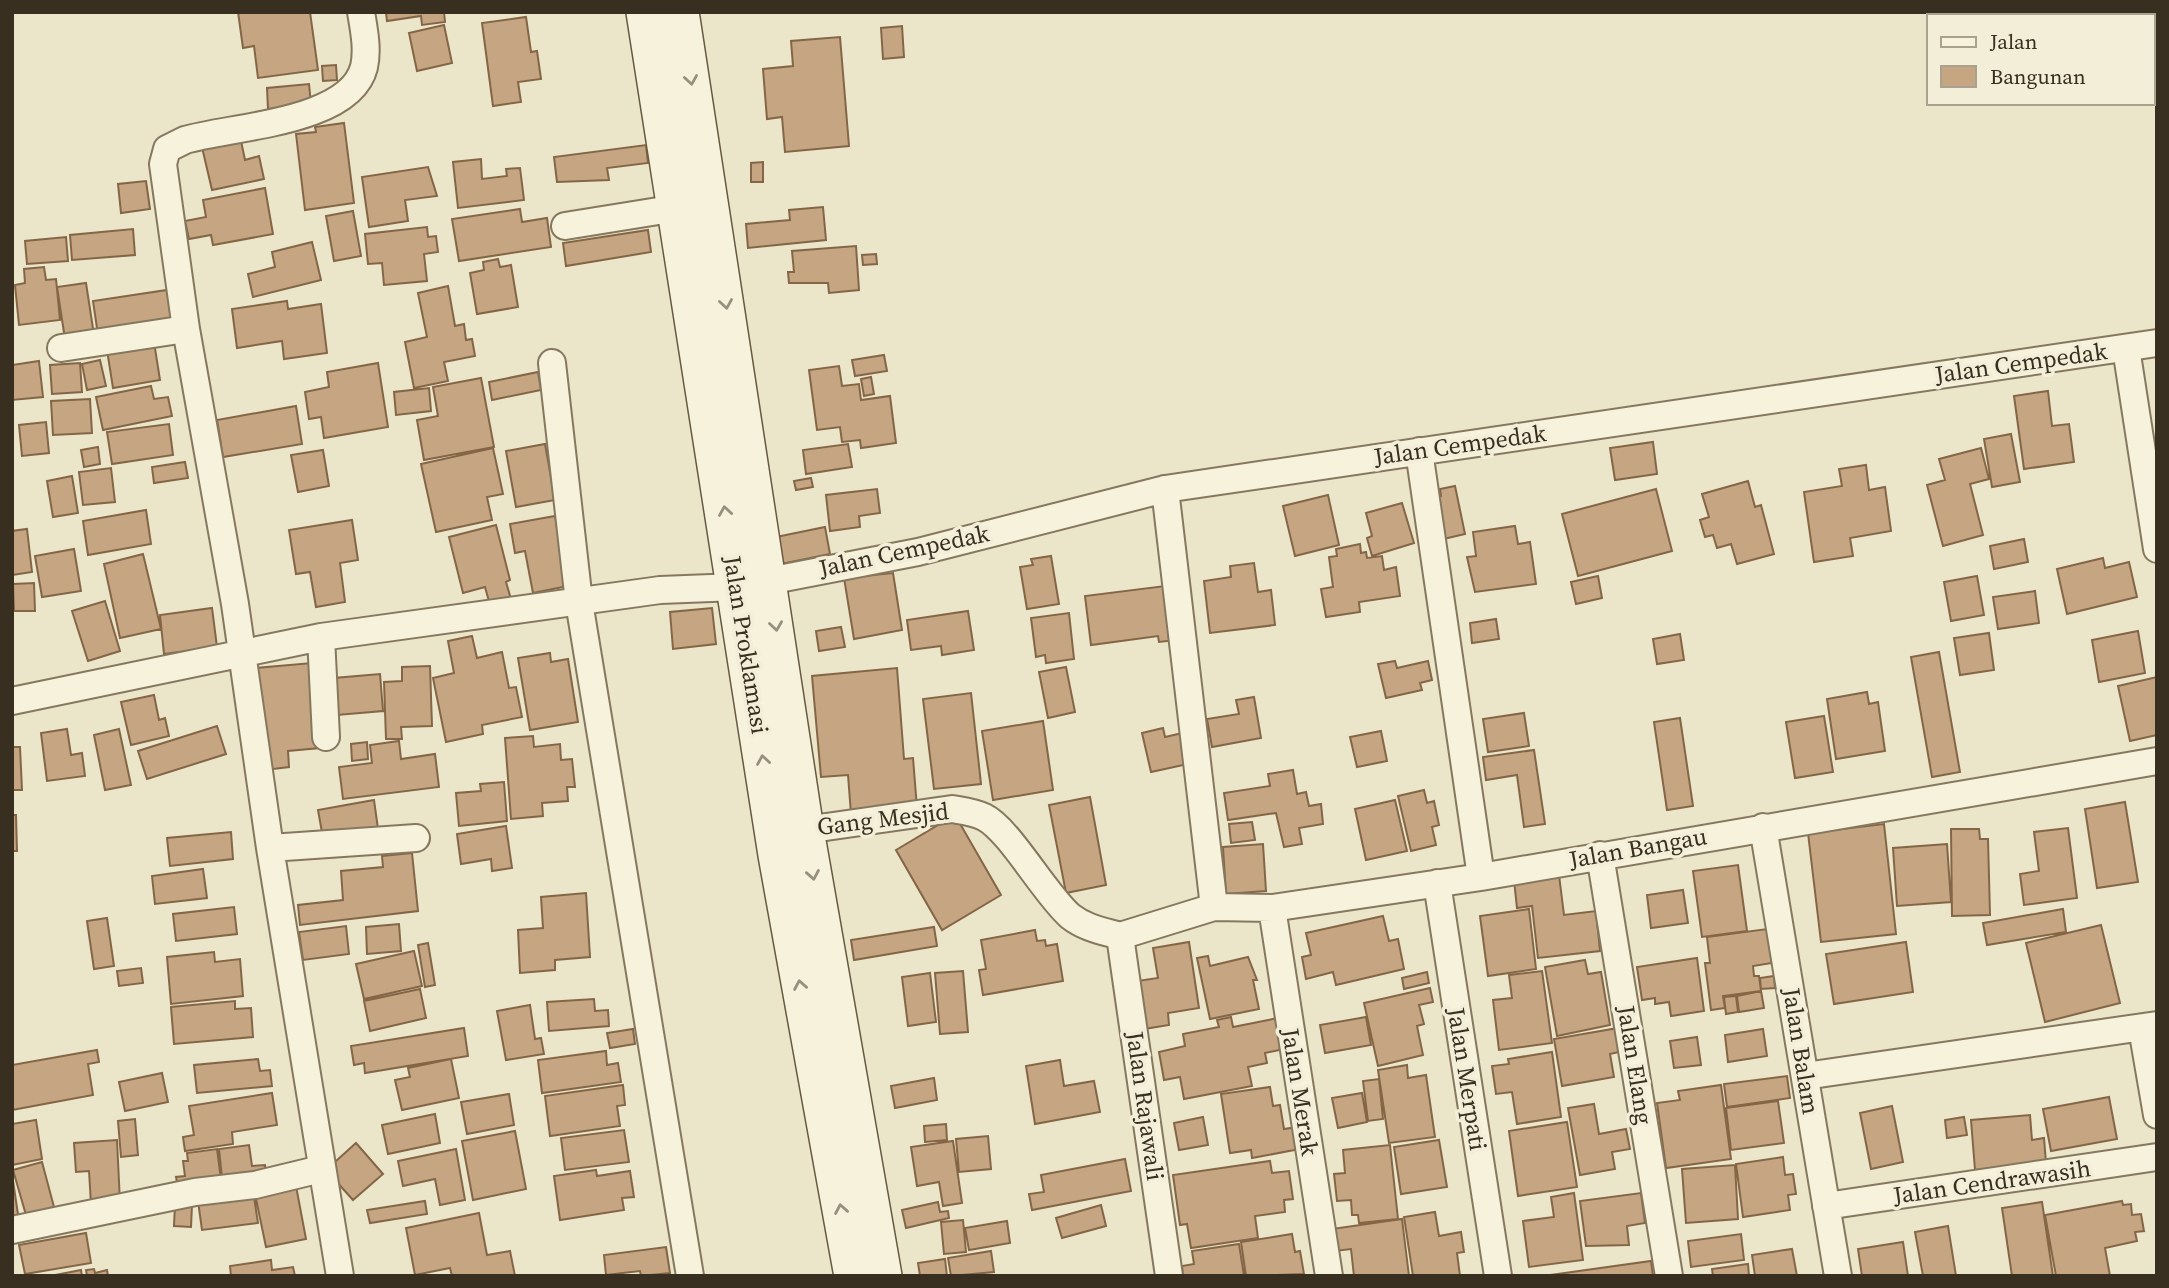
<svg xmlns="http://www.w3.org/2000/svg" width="2169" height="1288" viewBox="0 0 2169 1288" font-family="'Source Serif 4',serif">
	<rect width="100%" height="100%" fill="#ebe5c9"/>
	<path fill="#c6a682" stroke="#846647" stroke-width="2" d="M238 12H310L318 70 258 78 254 46 243 48Z
		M386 12H444L445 22 422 25 421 16 387 21Z
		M526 17 531 52 537 51 541 79 518 82 521 102 493 106 482 23Z
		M444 25 452 63 417 71 409 33Z
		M902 26 904 57 883 59 881 28Z
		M840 37 849 146 785 152 782 117 767 119 763 69 793 66 791 41Z
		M336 65 337 80 323 81 322 66Z
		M309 84 311 104 268 109 267 88Z
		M344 123 354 203 305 210 296 134 316 132 315 127Z
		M241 141 245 160 259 156 264 179 212 190 201 143Z
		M646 145 648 163 607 168 609 180 557 182 554 157Z
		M481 159 482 179 507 176 506 169 520 168 524 200 458 208 453 162Z
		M763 162V182H751V163Z
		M428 167 437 196 405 200 408 221 369 227 362 177Z
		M146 181 150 209 121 213 118 184Z
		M265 188 273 234 213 245 211 235 189 239 185 221 206 217 203 200Z
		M823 207 826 240 748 248 746 224 790 220 789 210Z
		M520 209 522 222 547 218 551 247 459 261 452 219Z
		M353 211 361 256 334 261 326 216Z
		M427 227 428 237 436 236 438 252 424 254 427 281 384 285 382 263 368 264 365 234Z
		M133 229 135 255 72 260 70 235Z
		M648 230 651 252 566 266 563 243Z
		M66 237 68 261 27 264 25 241Z
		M312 242 321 280 253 297 248 274 275 267 272 252Z
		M856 246 859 290 829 293 828 283H789L788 272H794L792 251Z
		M876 254 877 264 863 265 862 255Z
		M498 259 500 267 511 265 518 307 477 314 470 273 484 270 483 262Z
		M44 267 46 280 56 279 60 320 19 325 15 285 25 283 24 269Z
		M86 283 94 335 65 339 57 287Z
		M448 286 455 326 464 324 466 340 472 339 475 356 444 362 448 381 414 388 405 342 427 337 418 293Z
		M167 290 172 324 98 335 93 301Z
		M287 301 288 309 321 304 327 353 284 359 282 341 237 348 232 309Z
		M154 342 160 380 113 388 107 350Z
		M884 355 887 371 855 376 852 360Z
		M100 360 106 386 87 390 82 364Z
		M39 361 43 397 12 400V365Z
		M80 363 82 392 52 394 50 365Z
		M378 363 388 427 324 438 321 417 309 419 305 392 329 387 327 372Z
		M839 366 842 386 859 384 861 400 890 396 896 443 861 448 860 440 842 442 840 427 817 430 809 370Z
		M538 372 541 390 492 400 489 382Z
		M871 377 874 394 864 396 861 379Z
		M481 378 494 447 424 460 417 420 438 416 433 387Z
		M151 386 154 399 168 397 172 416 103 430 96 397Z
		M429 388 431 411 396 415 394 392Z
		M2048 391 2052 426 2069 424 2074 462 2024 469 2014 396Z
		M90 399 92 433 53 435 51 401Z
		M296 406 302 444 223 457 217 420Z
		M46 422 49 453 22 456 19 425Z
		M169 424 173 455 112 464 107 432Z
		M2011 434 2020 482 1992 487 1984 439Z
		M1653 442 1657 474 1615 480 1610 448Z
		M545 444 555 500 516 507 506 451Z
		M848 444 852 467 806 474 803 450Z
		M98 447 100 464 84 467 81 450Z
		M493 448 503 494 487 497 492 520 436 532 421 464Z
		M1981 448 1989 479 1970 484 1983 535 1943 546 1927 485 1945 480 1939 459Z
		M323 450 329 486 298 492 291 455Z
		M185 462 188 478 154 483 152 467Z
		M1866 465 1869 490 1885 487 1891 531 1850 538 1853 556 1814 562 1804 492 1842 486 1839 469Z
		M111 468 115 502 83 505 79 472Z
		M72 476 78 513 53 517 47 481Z
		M811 478 813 487 796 490 794 481Z
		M1748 481 1755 507 1761 505 1774 554 1737 564 1731 544 1717 548 1713 535 1705 537 1700 520 1709 517 1702 494Z
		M1455 486 1465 534 1435 541 1426 499 1441 496 1440 489Z
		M877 489 880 513 859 516 860 527 830 531 826 495Z
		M1656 489 1672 551 1578 576 1562 514Z
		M1328 495 1339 545 1295 556 1283 506Z
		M1402 503 1414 543 1372 556 1367 538 1372 536 1366 513Z
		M146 510 151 544 88 555 83 521Z
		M555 516 568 586 533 593 525 551 515 553 510 524Z
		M352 520 358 560 340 563 345 602 316 607 310 572 296 574 289 530Z
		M496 525 510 580 506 582 511 599 490 605 485 587 463 593 449 537Z
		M1515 526 1518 544 1530 542 1536 584 1475 592 1467 557 1476 556 1473 532Z
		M825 527 830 554 781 564 776 537Z
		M27 529 32 572 12 575V531Z
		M2024 539 2028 562 1994 569 1990 546Z
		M1360 544 1361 553 1366 552 1367 558 1382 556 1384 570 1396 567 1400 596 1359 602 1360 612 1326 617 1321 589 1333 587 1329 557 1337 556 1336 549Z
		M74 549 81 591 42 597 35 556Z
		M143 554 161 629 120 638 104 564Z
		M1051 556 1059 604 1027 609 1020 567 1033 565 1031 559Z
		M2103 558 2105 568 2129 562 2137 597 2067 614 2057 569Z
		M1254 563 1258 592 1271 590 1275 625 1210 633 1204 581 1231 577 1230 566Z
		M893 573 902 630 854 639 844 578Z
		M1598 576 1602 598 1576 604 1571 582Z
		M1977 576 1984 615 1951 621 1944 582Z
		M34 583 35 611H14L13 584Z
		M1165 586 1177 640 1159 642 1158 636 1091 645 1085 596Z
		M2035 591 2039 623 1998 629 1993 597Z
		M105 601 120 651 88 661 72 611Z
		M212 608 217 647 164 654 160 615Z
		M712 608 716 644 673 649 670 612Z
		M968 611 974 650 942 655 941 646 911 650 907 620Z
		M1069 613 1074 659 1046 663 1045 655 1036 657 1031 618Z
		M1496 619 1499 639 1472 643 1470 623Z
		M841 627 845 647 819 651 816 631Z
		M2138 631 2145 673 2099 682 2092 640Z
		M1989 633 1994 670 1960 675 1954 638Z
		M1680 634 1684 660 1657 664 1653 639Z
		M472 636 477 658 502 652 509 688 516 687 522 717 482 725 483 734 446 742 433 678 454 673 448 641Z
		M1939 652 1960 772 1932 777 1911 657Z
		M550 653 551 662 568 659 578 722 530 730 518 658Z
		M1395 661 1397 668 1428 661 1432 680 1420 683 1422 690 1386 698 1378 664Z
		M312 663 320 748 288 751 289 767 265 770 256 668Z
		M430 666 432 726 401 727 402 739H386L384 682 402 681V667Z
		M1066 667 1075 712 1048 718 1039 672Z
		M897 668 904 759 913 758 917 808 851 814 848 775 821 777 812 676Z
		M380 674 383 711 337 715 334 678Z
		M2157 677V735L2130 741 2118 686Z
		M1867 692 1869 704 1878 702 1885 751 1836 759 1827 699Z
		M971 693 981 784 934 789 923 699Z
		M154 695 159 720 165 718 169 736 131 745 121 702Z
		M1254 697 1261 738 1212 747 1207 719 1239 714 1236 700Z
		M1524 713 1529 746 1488 752 1483 719Z
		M1824 716 1833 772 1795 778 1786 722Z
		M1680 718 1693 806 1667 810 1654 722Z
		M1043 721 1053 790 993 800 982 731Z
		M217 726 226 754 147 779 138 751Z
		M1163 728 1165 737 1187 732 1188 764 1151 772 1142 733Z
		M67 729 71 755 82 753 85 776 47 781 41 733Z
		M119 729 131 785 105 790 94 735Z
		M1381 731 1387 761 1357 767 1350 737Z
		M533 736 534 747 560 744 561 760 572 759 575 787H567L568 801 542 803 543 816 511 819 505 738Z
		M399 741 401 759 435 754 439 787 343 799 339 767 372 763 370 745Z
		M367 742 368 759 352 761 351 744Z
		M12 747H20L22 790H12Z
		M1534 750 1545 824 1524 827 1517 775 1486 780 1483 757Z
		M1293 770 1297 794 1306 792 1309 806 1321 804 1323 824 1299 828 1302 844 1284 847 1276 813 1228 820 1224 793 1270 786 1268 774Z
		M504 782 507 821 459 826 456 793 481 791 480 784Z
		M1424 790 1427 803 1434 801 1439 825 1432 827 1436 845 1411 851 1398 796Z
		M1090 797 1106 885 1066 893 1049 805Z
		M374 800 378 829 323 838 318 810Z
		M1395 800 1407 851 1366 860 1355 809Z
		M2125 802 2138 882 2097 888 2085 809Z
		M12 815H16L17 851H12Z
		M955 815 1001 895 942 930 896 850Z
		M1252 822 1255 840 1231 843 1229 824Z
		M1884 824 1896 934 1821 942 1808 833Z
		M506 826 512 868 492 871 491 859 461 864 457 834Z
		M2068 828 2077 898 2024 905 2020 874 2039 871 2034 832Z
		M1951 829H1979L1980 839H1988L1990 915 1952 916Z
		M231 832 233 859 170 866 167 838Z
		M1263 844 1266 891 1226 894 1223 847Z
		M1947 844 1951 902 1897 906 1893 848Z
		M412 853 418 911 300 925 298 905 343 900 341 871 383 867 382 856Z
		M1738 865 1747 931 1702 937 1693 871Z
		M203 869 207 898 155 904 152 876Z
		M1559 875 1564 915 1596 911 1600 951 1538 958 1532 906 1517 908 1514 880Z
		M1683 890 1688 923 1651 928 1647 895Z
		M586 893 590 957 555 960V970L520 973 518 930 543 928 541 897Z
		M234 907 237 934 176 941 173 914Z
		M1529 909 1536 969 1488 976 1480 916Z
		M2063 909 2066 932 1987 945 1983 923Z
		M1383 916 1389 941 1398 939 1404 969 1336 985 1333 972 1306 979 1302 957 1311 955 1306 933Z
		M107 918 114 966 94 969 87 921Z
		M399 924 401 951 367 954 366 927Z
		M2101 925 2120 1003 2045 1022 2026 943Z
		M346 926 349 954 303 960 299 932Z
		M934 927 937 946 854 960 851 940Z
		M1767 929 1772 963 1753 966 1754 976H1759L1761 991 1723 996 1725 1008 1711 1010 1705 963H1710L1707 937Z
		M1035 930 1037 941 1045 940 1046 946 1057 944 1063 981 983 995 979 970 986 969 981 940Z
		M1189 942 1199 1008 1168 1013 1169 1025 1144 1029 1137 981 1158 978 1153 948Z
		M1906 942 1913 992 1834 1004 1826 954Z
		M428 943 435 985 425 987 418 945Z
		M414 951 422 986 364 999 356 964Z
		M214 952 215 962 240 959 243 996 171 1004 167 957Z
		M1208 956 1210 966 1248 957 1257 980H1253L1259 1009 1210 1019 1197 958Z
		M1697 958 1704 1011 1671 1016 1669 1002 1655 1004V998L1642 1000 1637 967Z
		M1585 960 1588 974 1601 972 1610 1025 1557 1036 1545 967Z
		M141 968 143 983 119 986 117 971Z
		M963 971 968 1032 940 1034 935 973Z
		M1542 971 1552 1043 1499 1050 1493 1000 1512 998 1509 975Z
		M1427 972 1429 983 1404 989 1402 978Z
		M930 973 936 1022 908 1026 902 977Z
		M1774 976 1775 988 1761 989 1760 978Z
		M1430 988 1433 1002 1419 1005 1424 1024 1417 1026 1423 1055 1378 1066 1364 1003Z
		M420 989 426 1018 370 1031 364 1001Z
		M1761 991 1764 1008 1739 1012 1737 996Z
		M1736 996 1738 1012 1726 1014 1724 997Z
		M594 999 595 1011 608 1010 609 1026 549 1031 547 1002Z
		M235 1001V1009L251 1008 253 1037 174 1044 171 1007Z
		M530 1005 535 1039 541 1038 544 1054 506 1060 497 1011Z
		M1231 1017 1233 1027 1283 1017 1289 1048 1265 1053 1267 1063 1248 1067 1252 1086 1184 1099 1180 1077 1164 1080 1159 1052 1185 1046 1183 1034 1219 1027 1217 1020Z
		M1366 1017 1371 1045 1325 1053 1320 1025Z
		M464 1028 468 1056 365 1073 364 1063 354 1065 351 1046Z
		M1618 1028 1623 1051 1610 1054 1614 1077 1562 1086 1554 1039Z
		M633 1029 635 1044 610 1048 607 1033Z
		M1763 1029 1767 1056 1728 1062 1725 1035Z
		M1697 1037 1701 1065 1674 1068 1670 1041Z
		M97 1050 99 1062 88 1064 93 1095 12 1110V1065Z
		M606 1051 607 1065 618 1063 621 1082 542 1093 538 1060Z
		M1552 1052 1561 1117 1517 1124 1512 1092 1496 1094 1492 1066 1509 1064 1508 1059Z
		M258 1059 260 1071 270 1070 272 1086 197 1093 194 1065Z
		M451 1059 459 1098 402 1110 395 1080 410 1077 408 1068Z
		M1060 1060 1064 1086 1094 1081 1100 1112 1035 1124 1026 1066Z
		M1407 1065 1408 1078 1426 1075 1435 1137 1389 1143 1378 1070Z
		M162 1073 168 1102 125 1111 119 1082Z
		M1787 1076 1790 1098 1727 1107 1724 1084Z
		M934 1078 937 1100 895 1108 891 1086Z
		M1379 1079 1383 1119 1368 1121 1363 1081Z
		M623 1085 625 1105 617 1106 620 1126 550 1136 545 1096Z
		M1721 1085 1731 1159 1666 1168 1657 1103 1680 1100 1678 1091Z
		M1270 1087 1273 1106 1280 1105 1284 1129 1297 1127 1300 1149 1252 1158 1251 1150 1230 1153 1221 1094Z
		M272 1093 277 1125 232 1132 233 1144 185 1151 183 1137 194 1135 189 1106Z
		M1362 1093 1367 1122 1338 1128 1332 1098Z
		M509 1094 514 1125 467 1134 461 1102Z
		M2109 1097 2117 1139 2051 1151 2043 1109Z
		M1778 1101 1784 1143 1731 1150 1726 1108Z
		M1594 1104 1599 1134 1626 1129 1630 1149 1612 1152 1615 1169 1580 1175 1568 1108Z
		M1892 1106 1903 1162 1871 1169 1860 1113Z
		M435 1114 440 1143 388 1154 382 1125Z
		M2030 1115 2032 1140 2044 1138 2046 1163 1975 1170 1971 1120Z
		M1203 1117 1208 1145 1179 1150 1174 1123Z
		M1964 1117 1967 1135 1947 1138 1945 1120Z
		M135 1119 138 1155 121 1157 118 1121Z
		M36 1120 42 1159 12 1165V1124Z
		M1567 1122 1577 1187 1518 1196 1509 1131Z
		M946 1124 947 1140 925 1142 924 1126Z
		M624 1130 629 1162 565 1170 561 1138Z
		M515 1131 526 1189 473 1200 462 1141Z
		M988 1136 991 1169 959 1172 956 1139Z
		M117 1140 120 1203 91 1204 89 1171 76 1172 74 1143Z
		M1439 1140 1447 1187 1401 1194 1394 1147Z
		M953 1141 962 1203 943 1206 939 1182 917 1186 911 1147Z
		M356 1143 383 1174 353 1200 326 1170Z
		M249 1145 252 1166 265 1165 266 1181 223 1187 219 1149Z
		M1390 1145 1398 1219 1359 1223 1358 1215H1352L1351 1200 1337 1201 1334 1174 1345 1173 1343 1150Z
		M217 1149 222 1187 179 1194 176 1177 185 1176 183 1161H188L187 1153Z
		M456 1149 465 1200 440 1205 435 1179 403 1186 398 1161Z
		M1783 1157 1785 1175 1793 1174 1796 1194 1788 1195 1790 1210 1743 1217 1736 1164Z
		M1125 1159 1131 1191 1032 1210 1029 1194 1044 1192 1041 1175Z
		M1270 1161 1272 1173 1289 1171 1293 1199 1284 1200 1285 1212 1255 1216 1258 1238 1191 1248 1187 1224 1180 1225 1173 1175Z
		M42 1162 54 1207 26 1215 13 1170Z
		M1735 1165 1738 1219 1686 1223 1682 1169Z
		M596 1170 597 1176 630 1171 634 1197 622 1198 624 1210 560 1220 554 1176Z
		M12 1174 20 1228 12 1229Z
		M296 1186 306 1239 266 1247 255 1194Z
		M1574 1193 1583 1260 1529 1267 1523 1221 1554 1217 1551 1197Z
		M1641 1193 1645 1223 1627 1226 1629 1245 1586 1246 1580 1201Z
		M197 1194 254 1197 258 1223 202 1230Z
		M425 1201 427 1214 370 1223 367 1210Z
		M2122 1201 2123 1205 2131 1204 2132 1215 2141 1214 2144 1231 2135 1232 2137 1241 2105 1248 2110 1276H2056L2045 1215Z
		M938 1202 940 1212 948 1211 949 1218 906 1228 902 1210Z
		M2042 1202 2053 1276H2012L2002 1208Z
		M175 1204 192 1205 191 1227 174 1226Z
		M1101 1205 1106 1226 1062 1238 1056 1218Z
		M1435 1212 1439 1236 1461 1232 1464 1252 1457 1253 1460 1276H1413L1404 1217Z
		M479 1213 487 1255 510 1251 515 1276H452L450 1268 415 1275 406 1228Z
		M1402 1219 1409 1276H1354L1351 1249 1335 1251 1332 1229Z
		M963 1220 966 1252 944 1254 941 1222Z
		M1007 1221 1010 1243 969 1250 965 1228Z
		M1948 1226 1956 1276H1923L1915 1232Z
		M86 1233 91 1263 25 1274 19 1245Z
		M1292 1234 1295 1252 1300 1251 1304 1274 1246 1276 1241 1242Z
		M1741 1234 1744 1260 1691 1267 1688 1241Z
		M1903 1242 1908 1276H1862L1858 1249Z
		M1239 1244 1244 1276H1183L1182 1266 1194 1264 1192 1251Z
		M666 1247 670 1273 641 1276 640 1271 606 1275 604 1255Z
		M1792 1249 1797 1276H1755L1752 1255Z
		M991 1251 994 1272 951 1276 948 1258Z
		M945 1259 947 1276H920L918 1263Z
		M271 1260 272 1270 293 1267 295 1276H231L230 1266Z
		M1651 1261 1653 1276H1543Z
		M1748 1264 1749 1276H1713L1712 1269Z
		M94 1269 95 1273 107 1270 108 1276H87L86 1270Z
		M81 1270 82 1276H50Z"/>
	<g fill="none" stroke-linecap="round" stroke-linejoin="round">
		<defs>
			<path id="street" d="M565 226 677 208
				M61 348 186 329
				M2126 348 2157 549
				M552 363 579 602 690 1276
				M1419 451 1481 877
				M1165 489 1214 907
				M321 637 326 737
				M12 701 321 637 660 590 737 587 918 552 1165 489 2157 343
				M1763 827 1838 1276
				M805 830 952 809C964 811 974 812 984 817 1009 829 1044 893 1070 916 1085 928 1103 931 1120 936
				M270 848 416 838
				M1600 855 1669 1276
				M1437 883 1498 1276
				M1272 908 1329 1276
				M1120 936 1214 907 1272 908 1481 877 2157 761
				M1120 936 1169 1276
				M2142 1028 2157 1115
				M1805 1076 2157 1025
				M1826 1206 2157 1157
				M12 1230 195 1192 255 1185 321 1169
				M340 1276 270 848 235 604 186 329 163 164 167 149 185 140C232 126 350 123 364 67 368 49 364 30 361 12"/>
			<path id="secondary" d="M645 12 777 855 853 1276
				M680 12 805 830 883 1276"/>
		</defs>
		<use href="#street" stroke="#86785f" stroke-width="30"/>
		<use href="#secondary" stroke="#685942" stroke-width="40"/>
		<use href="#street" stroke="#f7f2dc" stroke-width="26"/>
		<use href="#secondary" stroke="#f7f2dc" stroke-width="37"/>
	</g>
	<defs><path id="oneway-chevron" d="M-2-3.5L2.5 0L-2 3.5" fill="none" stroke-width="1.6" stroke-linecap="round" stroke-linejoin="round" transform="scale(1.75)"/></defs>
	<g stroke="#98907e">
		<use href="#oneway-chevron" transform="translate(691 80) rotate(81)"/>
		<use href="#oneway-chevron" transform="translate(726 304) rotate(81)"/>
		<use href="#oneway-chevron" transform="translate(725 511) rotate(-99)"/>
		<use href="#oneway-chevron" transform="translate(776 626) rotate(82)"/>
		<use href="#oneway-chevron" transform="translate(763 760) rotate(-99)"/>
		<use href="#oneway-chevron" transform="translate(813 875) rotate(80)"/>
		<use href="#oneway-chevron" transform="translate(800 985) rotate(-100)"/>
		<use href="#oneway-chevron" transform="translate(841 1209) rotate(-100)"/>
	</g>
	<g text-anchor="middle" stroke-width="7" stroke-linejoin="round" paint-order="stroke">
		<g font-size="24" fill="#382f21" stroke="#f3eed8">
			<text transform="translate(2021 363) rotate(-8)" y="8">Jalan Cempedak</text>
			<text transform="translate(1460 445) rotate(-8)" y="8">Jalan Cempedak</text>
			<text transform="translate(904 551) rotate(-12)" y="8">Jalan Cempedak</text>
			<text transform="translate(746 645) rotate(81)" y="8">Jalan Proklamasi</text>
			<text transform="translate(883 819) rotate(-7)" y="8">Gang Mesjid</text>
			<text transform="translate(1638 848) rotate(-10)" y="8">Jalan Bangau</text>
			<text transform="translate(1801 1051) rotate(81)" y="8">Jalan Balam</text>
			<text transform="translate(1635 1065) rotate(81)" y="8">Jalan Elang</text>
			<text transform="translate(1467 1079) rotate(81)" y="8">Jalan Merpati</text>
			<text transform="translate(1300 1092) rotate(81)" y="8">Jalan Merak</text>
			<text transform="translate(1145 1106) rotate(82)" y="8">Jalan Rajawali</text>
			<text transform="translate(1992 1182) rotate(-8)" y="8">Jalan Cendrawasih</text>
		</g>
	</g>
	<rect width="2169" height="1288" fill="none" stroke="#382f21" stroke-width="28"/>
	<rect x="1927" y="14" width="228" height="91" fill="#f3eed8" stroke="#a8a28f" stroke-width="2"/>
	<rect x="1941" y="37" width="35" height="10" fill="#f7f2dc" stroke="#a8a28f" stroke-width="2"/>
	<text x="1990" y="49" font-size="21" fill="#382f21">Jalan</text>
	<rect x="1941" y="66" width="35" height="21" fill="#c6a682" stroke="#a8a28f" stroke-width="2"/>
	<text x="1990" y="84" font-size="21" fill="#382f21">Bangunan</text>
</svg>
